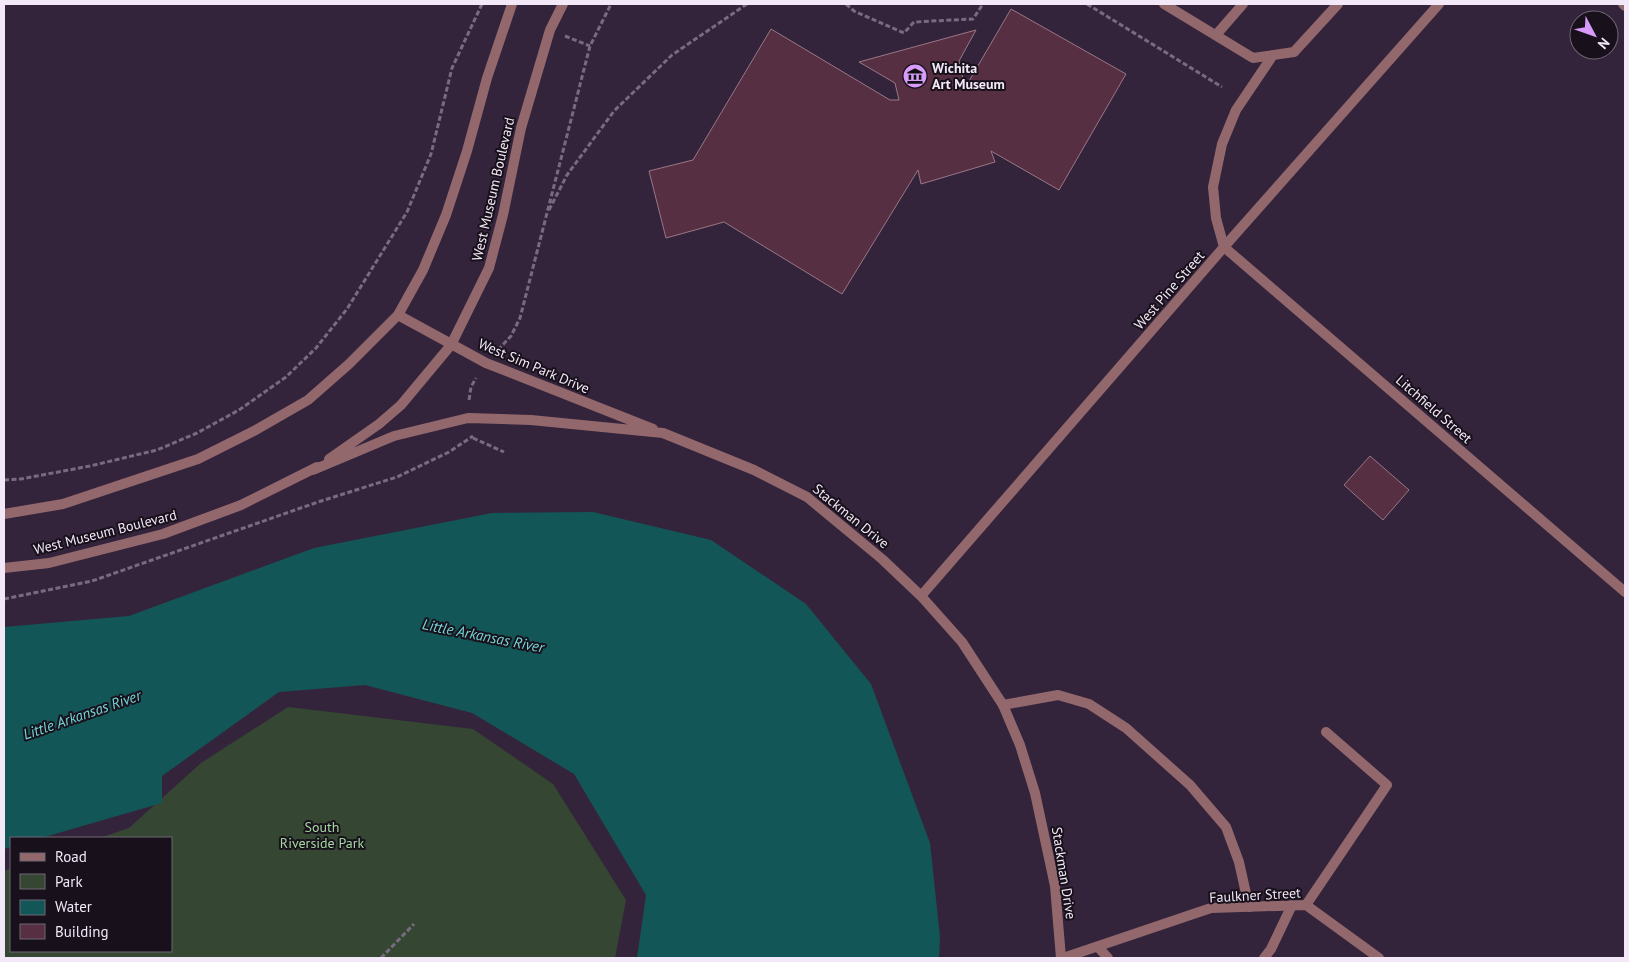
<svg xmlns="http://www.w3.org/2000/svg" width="1629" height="962" viewBox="0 0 1629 962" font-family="'PT Sans',sans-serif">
	<rect width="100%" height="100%" fill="#34243b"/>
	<path fill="#354733" d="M288 707 473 729 553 784 626 900 615 958H4V871L11 868V951H171V838H100L129 828 201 763Z"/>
	<path fill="#135658" d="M593 512 711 540 806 604 871 684 930 843 940 937 939 958H637L646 895 574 774 472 713 365 685 279 692 162 776V803L41 838H11V847L4 849V627L129 616 314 548 492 513Z"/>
	<path fill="#572f42" stroke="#997786" d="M1011 9 1126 74 1059 190 991 151 995 162 921 184 918 170 842 294 724 222 666 238 649 171 693 160 771 29 890 100H899L895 83 859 62 976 30 959 61 965 88Z
		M1370 456 1409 490 1383 520 1344 485Z"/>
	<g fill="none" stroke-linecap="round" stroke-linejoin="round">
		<path stroke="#796b7f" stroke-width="3" stroke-dasharray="5 2.5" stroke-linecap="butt" d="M846 4 854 11 904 33 914 22 973 19 983 4
			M1087 4 1222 87
			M565 36 590 46
			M549 210 567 175 614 111 672 55 747 4
			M498 350 511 336 520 318 590 46 611 4
			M469 400 471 387 476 378
			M473 438 504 452
			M4 480 21 479 90 466 157 450 197 433 239 410 286 377 316 348 347 309 407 212 431 154 452 68 482 4
			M4 599 92 581 318 502 397 477 449 452 473 436
			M381 958 414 924"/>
		<path stroke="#93686d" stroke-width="10" d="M1164 4 1253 58 1294 52 1338 4
			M1216 35 1243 4
			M1224 247 1216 218 1213 187 1222 144 1236 110 1273 55
			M1003 705 1058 695 1089 704 1126 728 1190 785 1226 827 1239 862 1249 907
			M1306 905 1387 785 1326 732
			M1098 947 1108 958
			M1264 958 1271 949 1292 905"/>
		<path stroke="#93686d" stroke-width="10" d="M1623 4 1625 6
			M1224 247 1625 592
			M398 315 486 363 653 429
			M329 459 379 424 401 405 451 345 489 268 503 215 521 128 550 30 563 4
			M313 470 394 436 468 418 531 420 663 433 754 470 807 497 882 559 921 596 962 642 1003 705 1020 745 1035 793 1055 886 1061 958
			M4 514 63 504 198 459 254 431 308 400 349 364 398 315 423 270 446 215 467 151 487 78 512 4
			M4 568 49 563 163 534 241 505 317 467
			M921 596 1224 247 1439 4
			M1063 958 1211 908 1306 905 1379 958"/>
	</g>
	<defs>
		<symbol id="museum-disc" viewBox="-11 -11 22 22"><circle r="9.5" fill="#d79bf9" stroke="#18101b"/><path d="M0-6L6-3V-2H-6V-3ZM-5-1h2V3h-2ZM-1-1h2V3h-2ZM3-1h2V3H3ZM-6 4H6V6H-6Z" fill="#111"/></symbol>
	</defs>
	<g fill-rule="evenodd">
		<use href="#museum-disc" x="901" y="62" width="28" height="28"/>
	</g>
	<g text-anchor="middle" stroke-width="4" stroke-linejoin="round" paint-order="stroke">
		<g font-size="14" font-weight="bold" fill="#f2e8f7" stroke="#18101b" text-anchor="start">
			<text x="932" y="73">Wichita<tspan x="932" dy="16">Art Museum</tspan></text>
		</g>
		<g font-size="14" fill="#f2e8f7" stroke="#18101b">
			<text transform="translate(493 189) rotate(-77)" y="5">West Museum Boulevard</text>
			<text transform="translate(1169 290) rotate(-49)" y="5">West Pine Street</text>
			<text transform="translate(534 366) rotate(23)" y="5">West Sim Park Drive</text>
			<text transform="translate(1434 409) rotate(41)" y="5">Litchfield Street</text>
			<text transform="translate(851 516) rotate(39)" y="5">Stackman Drive</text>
			<text transform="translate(105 532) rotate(-14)" y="5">West Museum Boulevard</text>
			<text transform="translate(1064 873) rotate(81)" y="5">Stackman Drive</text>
			<text transform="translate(1255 895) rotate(-3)" y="5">Faulkner Street</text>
		</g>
		<g font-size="14" fill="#a4d8a0" stroke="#18101b">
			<text x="322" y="832">South<tspan x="322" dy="16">Riverside Park</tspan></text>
		</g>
		<g font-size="15" font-style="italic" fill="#73d7d8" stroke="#18101b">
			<text transform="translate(483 636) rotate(11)" y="5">Little Arkansas River</text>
			<text transform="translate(82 715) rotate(-19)" y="5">Little Arkansas River</text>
		</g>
	</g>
	<rect width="1629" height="962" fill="none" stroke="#f2e8f7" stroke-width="10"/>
	<rect x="10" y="837" width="162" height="115" fill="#18101b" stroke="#6f6673"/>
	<rect x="20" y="853" width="25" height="8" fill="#93686d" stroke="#6f6673"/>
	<text x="55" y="862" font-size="15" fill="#f2e8f7">Road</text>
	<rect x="20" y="874" width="25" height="15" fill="#354733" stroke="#6f6673"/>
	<text x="55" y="887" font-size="15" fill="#f2e8f7">Park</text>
	<rect x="20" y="900" width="25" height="15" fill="#135658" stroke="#6f6673"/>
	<text x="55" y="912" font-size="15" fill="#f2e8f7">Water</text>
	<rect x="20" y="924" width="25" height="15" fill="#572f42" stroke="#6f6673"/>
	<text x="55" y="937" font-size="15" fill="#f2e8f7">Building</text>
	<g transform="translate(1594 35) rotate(131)"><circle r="24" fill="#18101b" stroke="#6f6673"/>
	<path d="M0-4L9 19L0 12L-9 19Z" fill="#d79bf9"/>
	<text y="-8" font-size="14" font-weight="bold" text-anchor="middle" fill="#f2e8f7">N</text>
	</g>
</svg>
